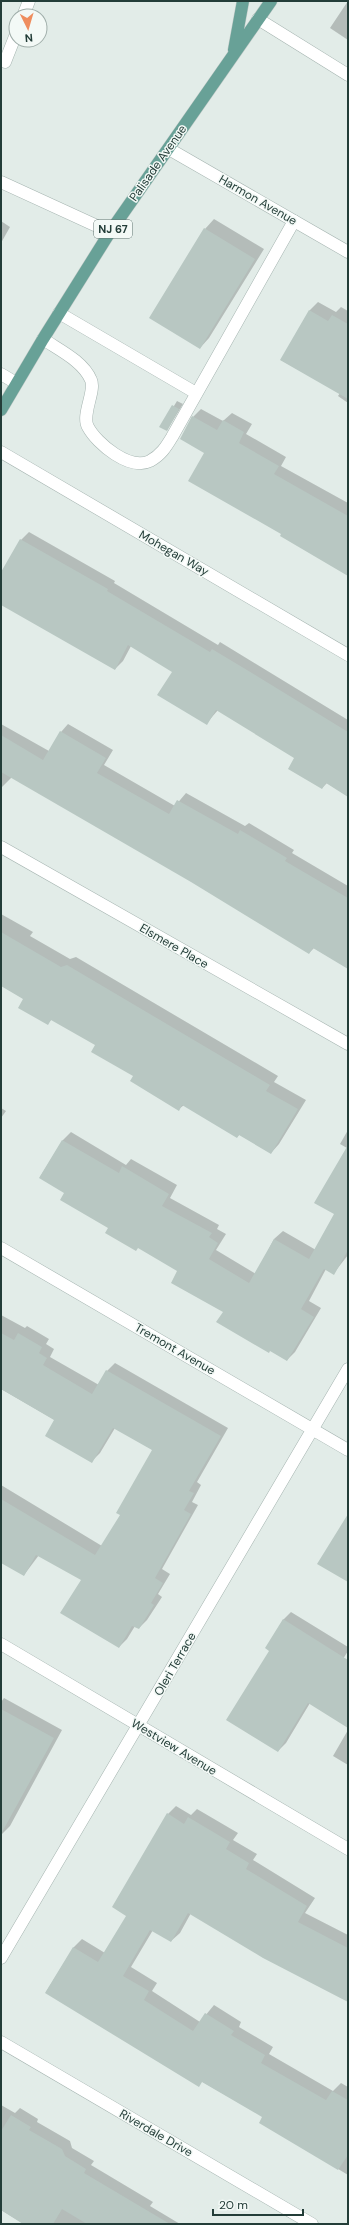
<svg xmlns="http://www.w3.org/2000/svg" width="349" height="2225" viewBox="0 0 349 2225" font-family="'DM Sans',sans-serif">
	<rect width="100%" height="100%" fill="#e2ece8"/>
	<path fill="#0003" d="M348 1V40L330 28Z
		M214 219 264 249 209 338 200 348 205 229Z
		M1 221 10 227 1 243Z
		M318 302 336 312 341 307 348 311V403L338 396 340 393 281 360 310 310Z
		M177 401 183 404 167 430 161 427Z
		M201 409 223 421 232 413 252 424 246 434 286 457 281 466 348 503V574L283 534 206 452 193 417Z
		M29 532 115 581 114 583 218 645 220 642 348 720V796L327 783 322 788 296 758 218 710 206 724 174 671 131 646 123 661 115 669 1 604V574L21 540Z
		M1 724 49 751 61 732 68 724 113 750 104 765 175 806 186 793 245 826 249 823 294 850 292 853 348 886V968L314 948 309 953 192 881 12 777 1 788Z
		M1 914 33 932 30 936 70 959 76 957 278 1076 274 1082 306 1100 279 1144 271 1153 240 1134 237 1137 184 1105 179 1109 97 1045 52 1019 48 1023 24 999 1 985Z
		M1 1108 6 1111 1 1118Z
		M348 1130V1255L334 1273 326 1269 309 1301 321 1308 295 1352 287 1360 224 1311 179 1271 110 1228 66 1193 40 1177 63 1140 71 1132 126 1165 131 1159 177 1185 170 1198 219 1225 217 1229 226 1234 216 1250 256 1274 274 1239 283 1231 316 1250 336 1214 347 1148 340 1144Z
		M1 1315 25 1328 27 1326 49 1339 46 1344 54 1349 50 1357 99 1385 107 1371 115 1363 228 1428 197 1482 201 1485 192 1502 198 1505 162 1569 170 1574 158 1594 162 1597 147 1620 139 1628 135 1626 127 1639 119 1647 82 1579 39 1555 24 1575 1 1562V1485L102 1546 121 1515 153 1450 115 1428 100 1453 92 1461 55 1420 1 1389Z
		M291 1612 348 1647V1651L330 1680 348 1690V1726L310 1703 286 1743 278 1751 270 1650 283 1620Z
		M4 1698 62 1730 10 1826 2 1834 1 1702Z
		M348 1730V1765L333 1756Z
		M176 1806 191 1815 197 1809 238 1833 233 1840 257 1854 253 1860 315 1898 305 1913 348 1935V2001L191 1913 180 1933 171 1941 153 1930 131 1967 157 1983 152 1991 200 2022 214 2005 241 2022 239 2027 273 2047 269 2054 333 2091 341 2083 348 2087V2175L261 2122 264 2117 46 1992 74 1947 82 1939 105 1953 128 1916 168 1814Z
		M1 2105 15 2113 20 2108 38 2119 37 2122 70 2141 72 2148 94 2161 91 2165 153 2202 150 2206 180 2224H24L1 2210Z"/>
	<path fill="#b8c7c2" d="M204 228 255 259 200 349 149 318Z
		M309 310 328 321 332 315 348 324V399L280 360Z
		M172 405 179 409 167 431 159 427Z
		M192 416 217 430 223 420 244 432 239 443 279 466 274 474 348 516V576L280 536 281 534 188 481 204 453 180 439Z
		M20 539 108 589 107 591 210 652 212 649 252 673 348 732V797L326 783 322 789 288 769 294 758 216 710 207 725 157 695 172 672 128 645 115 670 1 605V572Z
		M60 731 106 758 97 773 169 814 177 800 238 834 240 830 287 858 285 861 348 898V969L313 948 309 954 191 882 1 772V735L43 760Z
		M1 932 61 967 67 965 270 1085 266 1091 298 1109 271 1154 239 1135 237 1138 182 1105 179 1111 130 1081 133 1076 91 1052 95 1045 51 1020 48 1025 18 1008 23 999 1 986Z
		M62 1140 119 1173 122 1166 169 1194 162 1206 212 1233 209 1237 218 1243 209 1259 249 1283 274 1239 309 1259 334 1214 314 1203 348 1145V1250L334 1275 324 1269 301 1309 314 1317 287 1361 270 1351 269 1353 216 1322 223 1312 171 1283 177 1271 138 1248 136 1251 105 1233 108 1228 60 1200 64 1193 39 1178Z
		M1 1333 14 1340 18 1333 42 1347 39 1353 47 1358 43 1365 92 1394 106 1370 221 1436 189 1491 194 1493 184 1510 191 1514 155 1578 163 1583 151 1603 154 1605 139 1629 132 1626 119 1648 60 1613 81 1580 36 1555 24 1576 1 1563V1499L95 1555 120 1515 116 1513 152 1450 113 1428 92 1463 45 1436 54 1420 1 1389Z
		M348 1514V1582L317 1564Z
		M283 1619 348 1660V1728L308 1703 278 1752 226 1720 269 1651 265 1648Z
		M1 1709 54 1738 1 1834Z
		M167 1813 184 1824 188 1817 230 1842 226 1849 249 1863 246 1869 307 1906 298 1922 348 1948V2002L263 1958 188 1913 171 1942 150 1930 123 1976 149 1991 144 2000 193 2031 205 2013 234 2031 231 2035 265 2055 261 2063 326 2100 332 2091 348 2100V2155L338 2170 259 2123 262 2117 202 2082 199 2087 45 1993 73 1947 98 1962 126 1916 112 1907Z
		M11 2115 31 2127 29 2130 62 2149 65 2156 86 2169 84 2173 170 2224H87L62 2209 53 2224H23L1 2210V2131Z"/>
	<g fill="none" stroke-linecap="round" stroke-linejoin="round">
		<defs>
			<path id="lane" d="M23 16 29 1
				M258 19 348 75
				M1 60 5 62 16 34
				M1 182 110 232
				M59 313 196 393
				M43 339C59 350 83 361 91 380 96 391 81 415 88 427 97 444 130 471 150 461 161 455 166 447 172 437L294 221
				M1 374 16 383"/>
			<path id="street" d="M169 149 348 252
				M1 452 348 655
				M1 847 348 1044
				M1 1248 348 1450
				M1 1644 348 1849
				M1 1958 348 1369
				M1 2042 312 2224"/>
			<path id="primary" d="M234 50 243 1
				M1 410 43 339 110 232 271 1"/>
		</defs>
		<use href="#lane" stroke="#a5b4b0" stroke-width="13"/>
		<use href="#street" stroke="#a5b4b0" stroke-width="13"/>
		<use href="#primary" stroke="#c1c9c7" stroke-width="13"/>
		<use href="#lane" stroke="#fff" stroke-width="12"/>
		<use href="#street" stroke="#fff" stroke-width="12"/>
		<use href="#primary" stroke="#68a197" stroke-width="12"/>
	</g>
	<g text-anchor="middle" stroke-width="3" stroke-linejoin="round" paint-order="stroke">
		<rect fill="#f3f9f6" stroke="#617571" stroke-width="1" x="94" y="220" width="38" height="18" rx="3"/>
		<g font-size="11" font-weight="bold" fill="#233d38">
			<text x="113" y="233">NJ 67</text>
		</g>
		<g font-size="12" fill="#233d38" stroke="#f3f9f6">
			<text transform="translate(158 163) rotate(-55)" y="4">Palisade Avenue</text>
			<text transform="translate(258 200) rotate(30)" y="4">Harmon Avenue</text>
			<text transform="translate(174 553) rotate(30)" y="4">Mohegan Way</text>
			<text transform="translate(174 946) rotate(30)" y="4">Elsmere Place</text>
			<text transform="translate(175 1349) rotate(30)" y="4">Tremont Avenue</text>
			<text transform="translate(175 1664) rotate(-60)" y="4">Oleri Terrace</text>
			<text transform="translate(174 1747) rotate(31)" y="4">Westview Avenue</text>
			<text transform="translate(156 2133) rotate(30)" y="4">Riverdale Drive</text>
		</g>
	</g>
	<rect width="349" height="2225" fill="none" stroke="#233d38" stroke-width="4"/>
	<g transform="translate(28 28) rotate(175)"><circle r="19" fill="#f3f9f6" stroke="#a0aeaa"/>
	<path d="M0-3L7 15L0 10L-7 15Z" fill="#ef8d5e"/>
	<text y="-6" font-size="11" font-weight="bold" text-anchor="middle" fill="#233d38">N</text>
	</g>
	<path d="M213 2209v6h90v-6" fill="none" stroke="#233d38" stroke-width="2"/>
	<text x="219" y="2209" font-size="12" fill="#233d38" stroke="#f3f9f6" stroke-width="3" paint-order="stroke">20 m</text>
</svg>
